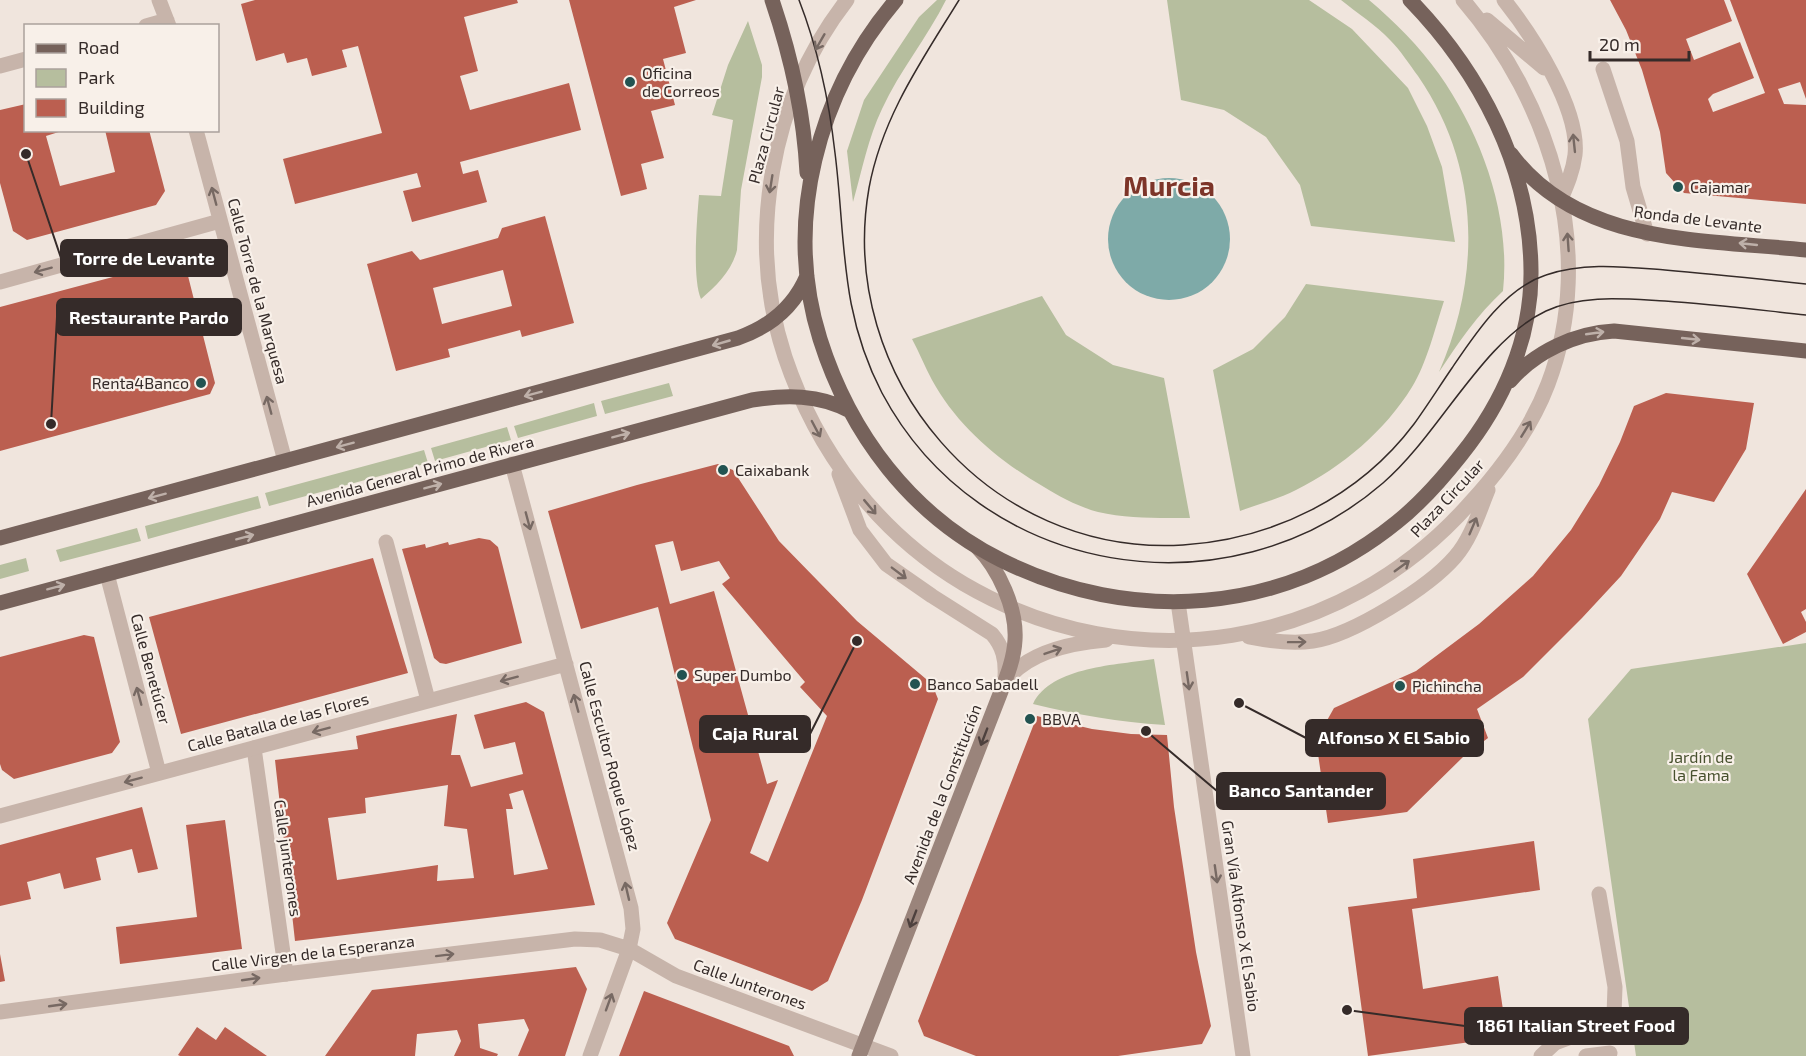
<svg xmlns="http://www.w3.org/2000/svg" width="1806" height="1056" viewBox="0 0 1806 1056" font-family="'Exo 2',sans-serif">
	<rect width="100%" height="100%" fill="#f0e5dd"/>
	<path fill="#b6be9e" d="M937 0H946C927 38 900 70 882 109 868 138 862 171 853 202L847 151 864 100 919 17Z
		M1167 0H1309L1352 29 1408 88 1427 126 1442 167 1455 242 1311 226 1300 185 1266 137 1224 110 1181 100Z
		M1341 0H1369C1395 22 1419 46 1439 74 1482 135 1511 216 1503 291 1477 315 1459 342 1439 372 1482 274 1480 166 1418 76 1409 64 1401 51 1390 40 1376 25 1357 13 1341 0Z
		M748 21 762 65V77L741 190 737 250C732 271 716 286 701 299 692 279 697 218 699 195L721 196 733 120 712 115 728 65Z
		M1306 284 1444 301C1435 328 1427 363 1412 387 1385 431 1342 467 1296 490 1279 499 1258 504 1240 511L1213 370 1253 349 1285 317Z
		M1042 296 1066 335 1113 365 1164 378 1190 518C1159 518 1128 519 1098 512 1079 507 1060 497 1044 487 999 461 957 426 932 380 925 367 919 352 912 339Z
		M669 383 673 396 605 414 601 401Z
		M594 403 597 416 518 438 514 426Z
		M507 427 511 440 435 461 431 448Z
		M424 450 428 463 269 506 265 493Z
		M258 496 261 508 148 539 145 526Z
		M137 528 141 541 60 562 56 550Z
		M26 558 29 571 0 579V565Z
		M1806 643V1056H1636L1588 719 1631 669Z
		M1154 659 1165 725C1118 722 1079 715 1033 704 1051 666 1119 665 1154 659Z"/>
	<path fill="#7eaaa8" d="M1108 239a61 61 0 1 1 122 0a61 61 0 1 1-122 0Z"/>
	<path fill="#bb5f50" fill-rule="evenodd" d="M255 0H517L518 3 464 17 478 71 460 76 470 110 569 83 581 130 460 162 463 174 478 170 487 202 412 222 403 191 421 187 417 173 295 204 283 159 382 133 358 46 342 50 347 67 312 76 307 58 287 63 284 53 256 61 241 4Z
		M569 0H696L674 7 686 53 663 59 675 105 651 111 664 158 641 164 647 189 621 196Z
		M1610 0H1724L1732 21 1686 39 1694 60 1740 42 1754 78 1713 94 1708 99 1713 112 1765 93 1730 0H1806V99L1800 82 1778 89 1784 104 1806 105V204L1684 193 1666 173 1660 132 1642 70 1626 30Z
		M26 104V130H65L46 136 60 186 115 172 105 130H149L165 191 156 205 27 240 13 231 0 183V110Z
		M545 216 574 323 522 337 520 330 448 349 450 357 396 371 367 264 412 251 420 260 498 238 502 228ZM503 270 512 306 442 324 433 288Z
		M173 261 186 268 215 383 210 394 0 451V307Z
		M1666 393 1754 403 1746 449 1714 502 1672 492 1660 519 1621 576 1582 618 1523 677 1477 709 1488 738 1463 757 1407 812 1328 823 1316 740 1334 708 1416 671 1479 624 1533 576 1571 530 1599 485 1620 442 1634 406Z
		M718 464 733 470 779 541 857 621 932 684 938 699 862 900 828 981 812 991 675 939 667 923 711 820 658 607 581 629 548 511 637 485ZM673 541 681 571 719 561 730 578 722 584 805 682 800 687 827 716 768 862 750 853 778 780 767 784 714 591 670 604 655 545Z
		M1806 489V609L1801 612 1806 622V632L1783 644 1747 574Z
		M479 538 490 540 498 547 522 643 446 664 440 663 434 658 402 549 425 544 426 548 448 542 449 545Z
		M373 558 408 673 181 734 149 617Z
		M84 635 94 637 120 742 112 753 14 779 2 770 0 764V657Z
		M526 702 544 712 595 905 295 941 275 760 358 749 356 736 457 714 451 755H460L471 787 523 774 515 742 484 749 474 715ZM448 785 444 826 467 829 474 878 437 881 438 865 337 880 328 818 366 813 365 798ZM523 790 548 869 514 875 506 809H513L509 794Z
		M1037 716 1092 729 1131 734 1167 735 1174 807 1196 952 1211 1026 1202 1044 1118 1056H976L924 1036 918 1021Z
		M142 807 158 869 138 873 132 849 96 858 101 880 64 889 60 873 27 882 31 899 0 906V845Z
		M225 820 242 949 120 964 116 927 197 917 186 825Z
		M1534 841 1540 890 1412 909 1423 989 1498 976 1507 1037 1368 1056 1348 907 1417 898 1413 859Z
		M0 954 5 981 0 982Z
		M576 967 587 989 565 1056H518L529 1030 524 1019 478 1024 480 1048 498 1054 497 1056H454L461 1041 457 1030 417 1034 415 1056H325L372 990Z
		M644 991 789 1046 794 1056H619Z
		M197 1027 216 1040 225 1027 267 1056H180L178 1055Z"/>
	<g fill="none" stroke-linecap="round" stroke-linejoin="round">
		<path stroke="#c7b4aa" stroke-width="15" d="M847 0C770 99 746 239 785 357 817 452 878 533 964 584 1133 683 1341 649 1470 503 1502 468 1531 429 1548 384 1598 253 1551 102 1463 0
			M1504 0C1532 35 1580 109 1575 155 1573 171 1567 185 1561 199
			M1487 20 1544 68
			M839 474 860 530 886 564 932 596 992 634C1003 647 1006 659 1005 677
			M1249 637C1269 641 1292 644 1313 641 1353 635 1429 587 1455 557 1471 539 1479 512 1488 490
			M1005 682C1027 652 1071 643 1106 640
			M1541 1056 1555 1043 1595 1028 1614 1014 1615 987 1599 894
			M1586 1056 1610 1053"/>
		<path stroke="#c7b4aa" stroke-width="15" d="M386 542 428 700
			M254 748 286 974"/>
		<path stroke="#c7b4aa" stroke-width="15" d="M159 0 169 26
			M146 26 167 20
			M0 66 26 59
			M1603 69 1627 141 1633 187 1647 234
			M196 130 285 461
			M0 282 220 221
			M512 464 631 908 633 929 629 949 590 1056
			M107 574 159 773
			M1178 602 1243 1056
			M0 816 566 664
			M0 1012 286 974 575 939 600 940 629 949 676 976 891 1056"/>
		<path stroke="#9a847b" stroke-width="15" d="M859 1056 1000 694C1007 676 1014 659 1015 640 1017 609 999 569 977 547"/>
		<path stroke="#76625b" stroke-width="15" d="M772 0C791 56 804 113 807 173
			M896 0C818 92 783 221 820 339 850 434 911 515 1001 560 1131 625 1283 615 1397 522 1421 503 1442 479 1461 455 1503 403 1532 338 1531 270 1530 167 1480 72 1410 0
			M1511 154C1579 246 1704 239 1806 250
			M1510 381C1536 351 1576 333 1614 331L1806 351
			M0 538 738 338C769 327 794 307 807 276
			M0 603 752 400C785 395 819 394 850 411"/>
		<path stroke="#352b29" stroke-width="1.5" d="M799 0C818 49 829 100 835 153 846 240 839 310 882 393 980 577 1227 618 1383 483 1439 435 1482 341 1546 311 1582 294 1626 299 1665 301 1712 304 1759 310 1806 315
			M959 0C922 60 882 117 869 188 836 377 989 557 1183 545 1274 539 1359 497 1414 424 1427 406 1439 387 1452 368 1475 334 1505 288 1546 275 1584 262 1625 267 1665 270 1712 274 1759 279 1806 284"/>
	</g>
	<defs><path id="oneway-shaft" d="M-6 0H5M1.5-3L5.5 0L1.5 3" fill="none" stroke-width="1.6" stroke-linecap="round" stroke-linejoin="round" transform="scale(1.5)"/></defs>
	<g stroke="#776963">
		<use href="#oneway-shaft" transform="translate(820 42) rotate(120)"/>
		<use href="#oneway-shaft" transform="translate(1574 143) rotate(-96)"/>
		<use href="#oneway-shaft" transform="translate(771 184) rotate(99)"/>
		<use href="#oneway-shaft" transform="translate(214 196) rotate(-105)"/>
		<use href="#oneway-shaft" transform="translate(1568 242) rotate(-94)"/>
		<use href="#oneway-shaft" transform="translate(43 270) rotate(165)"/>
		<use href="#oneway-shaft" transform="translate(269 405) rotate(-105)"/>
		<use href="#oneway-shaft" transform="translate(816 429) rotate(62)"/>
		<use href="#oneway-shaft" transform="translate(1526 429) rotate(-59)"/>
		<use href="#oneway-shaft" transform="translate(870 507) rotate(50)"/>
		<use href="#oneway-shaft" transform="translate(528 521) rotate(75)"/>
		<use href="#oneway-shaft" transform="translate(1473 526) rotate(-67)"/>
		<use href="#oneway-shaft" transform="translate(1402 566) rotate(-36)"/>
		<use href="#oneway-shaft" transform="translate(899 573) rotate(37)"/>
		<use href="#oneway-shaft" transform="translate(1297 642) rotate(-1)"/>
		<use href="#oneway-shaft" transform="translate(1053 651) rotate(-19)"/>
		<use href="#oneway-shaft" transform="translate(509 679) rotate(165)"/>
		<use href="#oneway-shaft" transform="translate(1188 681) rotate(82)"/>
		<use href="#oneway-shaft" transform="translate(139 696) rotate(-105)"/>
		<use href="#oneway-shaft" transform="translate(576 703) rotate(-105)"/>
		<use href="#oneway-shaft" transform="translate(321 730) rotate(165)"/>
		<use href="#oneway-shaft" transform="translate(133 780) rotate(165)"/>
		<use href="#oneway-shaft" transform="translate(1216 874) rotate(82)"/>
		<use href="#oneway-shaft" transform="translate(627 891) rotate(-103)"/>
		<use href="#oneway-shaft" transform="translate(445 955) rotate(-7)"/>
		<use href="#oneway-shaft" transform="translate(251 979) rotate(-8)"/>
		<use href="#oneway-shaft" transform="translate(609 1002) rotate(-70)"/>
		<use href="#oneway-shaft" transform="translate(58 1005) rotate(-8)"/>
	</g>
	<g stroke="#beb0a9">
		<use href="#oneway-shaft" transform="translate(1748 244) rotate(-174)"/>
		<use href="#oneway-shaft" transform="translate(1595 333) rotate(-8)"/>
		<use href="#oneway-shaft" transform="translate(1691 339) rotate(6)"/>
		<use href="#oneway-shaft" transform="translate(721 343) rotate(164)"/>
		<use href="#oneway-shaft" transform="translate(533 394) rotate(165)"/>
		<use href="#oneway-shaft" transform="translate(621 435) rotate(-15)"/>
		<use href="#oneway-shaft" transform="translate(345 445) rotate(165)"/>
		<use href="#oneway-shaft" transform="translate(433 486) rotate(-15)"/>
		<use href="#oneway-shaft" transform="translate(157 496) rotate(165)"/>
		<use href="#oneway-shaft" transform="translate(245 537) rotate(-15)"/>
		<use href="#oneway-shaft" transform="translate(56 587) rotate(-15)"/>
	</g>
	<g stroke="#4e413e">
		<use href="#oneway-shaft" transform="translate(984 737) rotate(111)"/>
		<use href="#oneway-shaft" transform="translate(913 919) rotate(111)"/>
	</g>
	<g fill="#225351" stroke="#f8f0e9" stroke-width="2">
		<circle cx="630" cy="82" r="6"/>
		<circle cx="1678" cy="187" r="6"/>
		<circle cx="201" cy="383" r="6"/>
		<circle cx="723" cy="470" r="6"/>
		<circle cx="682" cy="675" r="6"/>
		<circle cx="915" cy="684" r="6"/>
		<circle cx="1400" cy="686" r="6"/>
		<circle cx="1030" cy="719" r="6"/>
	</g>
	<g text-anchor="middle" stroke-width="4.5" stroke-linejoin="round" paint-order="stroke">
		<g font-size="16" fill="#352b29" stroke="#f8f0e9" text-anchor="start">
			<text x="642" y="79">Oficina<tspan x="642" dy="18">de Correos</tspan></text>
			<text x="1690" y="193">Cajamar</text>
			<text x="189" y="389" text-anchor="end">Renta4Banco</text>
			<text x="735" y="476">Caixabank</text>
			<text x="694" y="681">Super Dumbo</text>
			<text x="927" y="690">Banco Sabadell</text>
			<text x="1412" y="692">Pichincha</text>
			<text x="1042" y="725">BBVA</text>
		</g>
		<g font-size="16" fill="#352b29" stroke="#f8f0e9">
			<text transform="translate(766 135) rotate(-75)" y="6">Plaza Circular</text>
			<text transform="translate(1698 219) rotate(7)" y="6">Ronda de Levante</text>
			<text transform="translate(258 291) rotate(75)" y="6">Calle Torre de la Marquesa</text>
			<text transform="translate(420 471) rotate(-15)" y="6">Avenida General Primo de Rivera</text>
			<text transform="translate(1447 498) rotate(-47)" y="6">Plaza Circular</text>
			<text transform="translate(151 669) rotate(75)" y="6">Calle Benetúcer</text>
			<text transform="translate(278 722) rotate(-15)" y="6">Calle Batalla de las Flores</text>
			<text transform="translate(610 756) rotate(75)" y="6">Calle Escultor Roque López</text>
			<text transform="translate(942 794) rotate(-69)" y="6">Avenida de la Constitución</text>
			<text transform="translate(288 858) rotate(82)" y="6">Calle junterones</text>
			<text transform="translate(1241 916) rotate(82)" y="6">Gran Vía Alfonso X El Sabio</text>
			<text transform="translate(313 953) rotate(-7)" y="6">Calle Virgen de la Esperanza</text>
			<text transform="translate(750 984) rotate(20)" y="6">Calle Junterones</text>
		</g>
		<g font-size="16" fill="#48512f" stroke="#f8f0e9">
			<text x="1701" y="763">Jardín de<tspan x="1701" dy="18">la Fama</tspan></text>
		</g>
		<g font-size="28" font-weight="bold" fill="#7d3529" stroke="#f8f0e9">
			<text x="1169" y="196">Murcia</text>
		</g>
	</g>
	<path fill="none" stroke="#352b29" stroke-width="2" d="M26 154L61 258M51 424L57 317M857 641L810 734M1239 703L1306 738M1146 731L1217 791M1347 1010L1465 1026"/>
	<g fill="#352b29" stroke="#f8f0e9" stroke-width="2">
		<circle cx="26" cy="154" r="6"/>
		<circle cx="51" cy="424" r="6"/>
		<circle cx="857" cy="641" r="6"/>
		<circle cx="1239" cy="703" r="6"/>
		<circle cx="1146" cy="731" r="6"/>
		<circle cx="1347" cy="1010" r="6"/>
	</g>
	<g fill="#352b29" stroke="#352b29" stroke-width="2">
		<rect x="61" y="240" width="166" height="36" rx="6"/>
		<rect x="57" y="299" width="184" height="36" rx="6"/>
		<rect x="700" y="716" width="110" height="36" rx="6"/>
		<rect x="1306" y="720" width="177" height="36" rx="6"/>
		<rect x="1217" y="773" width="168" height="36" rx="6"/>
		<rect x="1465" y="1008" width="223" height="36" rx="6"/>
	</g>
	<g font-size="18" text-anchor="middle" font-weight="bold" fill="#fff">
		<text x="144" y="265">Torre de Levante</text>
		<text x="149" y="324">Restaurante Pardo</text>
		<text x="755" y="740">Caja Rural</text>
		<text x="1394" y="744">Alfonso X El Sabio</text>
		<text x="1301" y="797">Banco Santander</text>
		<text x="1576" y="1032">1861 Italian Street Food</text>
	</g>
	<rect x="24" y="24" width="195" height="108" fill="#f8f0e9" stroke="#aaa19c" stroke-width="1.5"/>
	<rect x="36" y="44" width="30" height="9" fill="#76625b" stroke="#aaa19c" stroke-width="1.5"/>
	<text x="78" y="54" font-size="18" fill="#352b29">Road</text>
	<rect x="36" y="69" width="30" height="18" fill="#b6be9e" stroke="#aaa19c" stroke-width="1.5"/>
	<text x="78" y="84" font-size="18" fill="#352b29">Park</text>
	<rect x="36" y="99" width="30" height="18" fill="#bb5f50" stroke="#aaa19c" stroke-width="1.5"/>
	<text x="78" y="114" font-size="18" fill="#352b29">Building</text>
	<path d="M1590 51v9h99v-9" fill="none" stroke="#352b29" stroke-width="3"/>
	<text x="1599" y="51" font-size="18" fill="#352b29" stroke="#f8f0e9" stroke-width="4.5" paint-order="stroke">20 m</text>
</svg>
